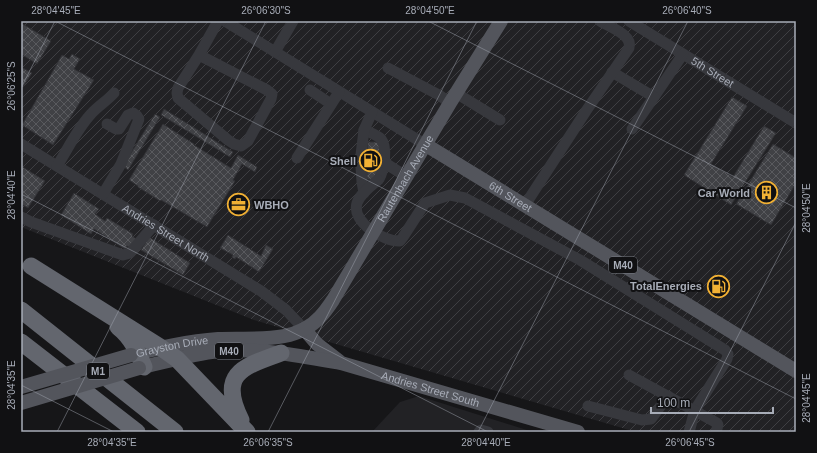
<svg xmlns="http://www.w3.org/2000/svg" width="817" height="453" viewBox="0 0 817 453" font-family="Arial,sans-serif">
	<defs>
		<pattern id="industrial-furrows" width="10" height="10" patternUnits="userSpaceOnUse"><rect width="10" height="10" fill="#222225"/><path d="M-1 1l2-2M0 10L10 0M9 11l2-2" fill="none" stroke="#3f3f43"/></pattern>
		<pattern id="building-cross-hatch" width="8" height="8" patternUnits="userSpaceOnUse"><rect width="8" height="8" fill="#404145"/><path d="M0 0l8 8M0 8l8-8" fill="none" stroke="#595a5e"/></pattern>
	</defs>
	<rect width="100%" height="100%" fill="#161618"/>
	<path fill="#222225" d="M419 396 533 432H372L400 402Z"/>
	<path fill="url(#industrial-furrows)" d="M21 21H796V432H636L254 320 21 227Z"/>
	<path fill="url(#building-cross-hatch)" stroke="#303034" d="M21 23 51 41 37 64 21 54Z
		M72 54 80 59 74 69 94 80 53 145 22 125 62 55 69 59Z
		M21 67 32 73 21 90Z
		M732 97 747 106 711 164 733 177 764 126 776 133 731 205 684 175Z
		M164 109 233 152 230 157 161 115Z
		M155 114 160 117 128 170 123 166Z
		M163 124 194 144V145L231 168 238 155 257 167 255 172 242 164 233 180 235 181 207 227 161 200 160 201 138 187V186L129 180Z
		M368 142H380L379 180 367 179V167H355V155H367Z
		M773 144 796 158V183L771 225 736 204Z
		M21 166 45 181 28 208 21 204Z
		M74 193 99 209 95 214 105 221 107 218 133 234 132 236 137 240 131 248 127 246 125 249 94 229 91 234 61 215Z
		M228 235 261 256 266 245 273 249 259 272 236 257 235 259 232 257 233 255 220 248Z
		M149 237 190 263 183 275 141 250Z"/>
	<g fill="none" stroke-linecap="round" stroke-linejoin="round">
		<g stroke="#37383d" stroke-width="11">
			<path d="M225 21 426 145"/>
			<path id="s1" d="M629 21 796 123"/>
			<path d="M275 52 293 21"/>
			<path d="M199 55 178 88 177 93 178 98 228 140 234 144 241 146 248 141 271 99 272 94 267 90 199 55 218 21"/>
			<path d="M388 68 439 95 450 103"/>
			<path d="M612 72 654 97 683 54"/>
			<path d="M310 90 331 104"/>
			<path d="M456 93 500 120"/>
			<path d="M632 129 654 97"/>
			<path d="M364 130C369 132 377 135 381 139 388 148 384 170 379 179"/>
			<path id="s2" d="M21 144 261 291 286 310 304 329"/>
			<path d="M361 155 364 130 372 112"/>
			<path d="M297 158 339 92"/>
			<path d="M385 163 407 177"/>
			<path d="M57 166C68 149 77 129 91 114 98 106 107 101 114 93"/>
			<path d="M361 167 362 182 364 193"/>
			<path d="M378 180C371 186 360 194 357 203 351 222 384 242 400 241L403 237 425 203 450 195 465 198 580 260 725 350 728 354 727 359 695 410 689 432"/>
			<path d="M103 194 121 164 139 119 137 116 133 113 128 115 119 129H116L107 124"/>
			<path d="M525 205 586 111 629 48C633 35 610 27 600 21"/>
			<path d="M21 217 31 222 123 255 130 253 154 225"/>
			<path d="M629 375 717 423 718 425 716 432"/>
			<path d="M588 406 642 420 651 419 668 396"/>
			<path d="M479 432 481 430 488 432"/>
		</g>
		<g stroke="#53555c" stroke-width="14">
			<path id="s3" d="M426 145 796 371"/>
			<path d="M304 329 317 344 339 361"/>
			<path id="s4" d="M131 355C159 348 188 341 218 339 251 337 295 345 320 317 325 312 329 306 333 300L450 103 501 21"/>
			<path id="s5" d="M139 368C165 362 192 354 219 351 260 348 301 356 341 363L578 432"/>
		</g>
		<path stroke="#63666e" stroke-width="17" d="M31 266 160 347 177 359 247 432
			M21 310 175 432
			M118 327C131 337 138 352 144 367
			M21 342 137 432
			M241 420C218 374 242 367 281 353"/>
		<path stroke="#53555c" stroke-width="14" d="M21 387 131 355
			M21 403 139 368"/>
	</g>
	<path fill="none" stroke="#a8adb8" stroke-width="1" stroke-opacity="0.45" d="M55 21 796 399M428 21 796 208M21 88 55 21M21 194 488 432M21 385 114 432M57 432 266 21M268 432 477 21M478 432 688 21M689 432 796 222"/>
	<defs>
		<symbol id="fuel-ring" viewBox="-11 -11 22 22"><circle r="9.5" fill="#111113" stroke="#f2b134" stroke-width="1.5"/><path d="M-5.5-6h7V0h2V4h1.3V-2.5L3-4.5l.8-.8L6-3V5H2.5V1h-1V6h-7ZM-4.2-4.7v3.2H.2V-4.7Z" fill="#f2b134"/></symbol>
		<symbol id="building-ring" viewBox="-11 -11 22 22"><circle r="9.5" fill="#111113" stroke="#f2b134" stroke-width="1.5"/><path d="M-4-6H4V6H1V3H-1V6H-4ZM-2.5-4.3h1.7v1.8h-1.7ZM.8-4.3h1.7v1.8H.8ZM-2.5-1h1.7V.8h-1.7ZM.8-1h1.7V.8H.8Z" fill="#f2b134"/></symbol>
		<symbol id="office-ring" viewBox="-11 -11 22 22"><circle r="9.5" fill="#111113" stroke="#f2b134" stroke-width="1.5"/><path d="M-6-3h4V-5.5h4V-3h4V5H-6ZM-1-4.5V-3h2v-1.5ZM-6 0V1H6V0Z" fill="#f2b134"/></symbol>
	</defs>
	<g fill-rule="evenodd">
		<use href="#fuel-ring" x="358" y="148" width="25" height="25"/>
		<use href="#building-ring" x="754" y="180" width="25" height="25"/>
		<use href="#office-ring" x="226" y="192" width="25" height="25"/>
		<use href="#fuel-ring" x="706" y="274" width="25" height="25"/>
	</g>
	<g text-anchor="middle" stroke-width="4" stroke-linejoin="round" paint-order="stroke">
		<g fill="#111113" stroke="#7b7e86" stroke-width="1">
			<rect x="609" y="257" width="28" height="16" rx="3"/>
			<rect x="215" y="343" width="28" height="16" rx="3"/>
			<rect x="87" y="363" width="22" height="16" rx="3"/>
		</g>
		<g font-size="10" font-weight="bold" fill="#a8adb8">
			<text x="623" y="269">M40</text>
			<text x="229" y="355">M40</text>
			<text x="98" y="375">M1</text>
		</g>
		<g font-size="11" fill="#a8adb8" stroke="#111113">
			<text dy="4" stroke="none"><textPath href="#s1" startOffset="98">5th Street</textPath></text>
			<text dy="4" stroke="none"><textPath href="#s4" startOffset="359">Rautenbach Avenue</textPath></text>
			<text dy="4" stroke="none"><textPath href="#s3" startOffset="99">6th Street</textPath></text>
			<text dy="4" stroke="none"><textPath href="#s2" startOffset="170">Andries Street North</textPath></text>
			<text dy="4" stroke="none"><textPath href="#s4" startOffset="42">Grayston Drive</textPath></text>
			<text dy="4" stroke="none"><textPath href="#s5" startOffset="298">Andries Street South</textPath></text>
		</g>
		<g font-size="11" font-weight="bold" fill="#a8adb8" stroke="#111113" text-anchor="end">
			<text x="356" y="165">Shell</text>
			<text x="750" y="197">Car World</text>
			<text x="254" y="209" text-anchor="start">WBHO</text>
			<text x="702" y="290">TotalEnergies</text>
		</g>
	</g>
	<rect width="817" height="453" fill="none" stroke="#111113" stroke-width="44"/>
	<path d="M651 407v6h122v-6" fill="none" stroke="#a8adb8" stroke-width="2"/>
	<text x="657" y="407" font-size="12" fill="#a8adb8" stroke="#111113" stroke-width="3" paint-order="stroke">100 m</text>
	<rect x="22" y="22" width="773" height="409" fill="none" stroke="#a8adb8" stroke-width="1.5"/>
	<g font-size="10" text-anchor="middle" fill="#a8adb8">
		<text x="56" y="14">28°04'45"E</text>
		<text x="266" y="14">26°06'30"S</text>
		<text x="430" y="14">28°04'50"E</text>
		<text x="687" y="14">26°06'40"S</text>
		<text transform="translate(11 86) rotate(-90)" y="4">26°06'25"S</text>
		<text transform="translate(11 195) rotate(-90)" y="4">28°04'40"E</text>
		<text transform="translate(806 208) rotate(-90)" y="4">28°04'50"E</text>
		<text transform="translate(11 385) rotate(-90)" y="4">28°04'35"E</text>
		<text transform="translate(806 398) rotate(-90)" y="4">28°04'45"E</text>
		<text x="112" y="446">28°04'35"E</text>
		<text x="268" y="446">26°06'35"S</text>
		<text x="486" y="446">28°04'40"E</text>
		<text x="690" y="446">26°06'45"S</text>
	</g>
</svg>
